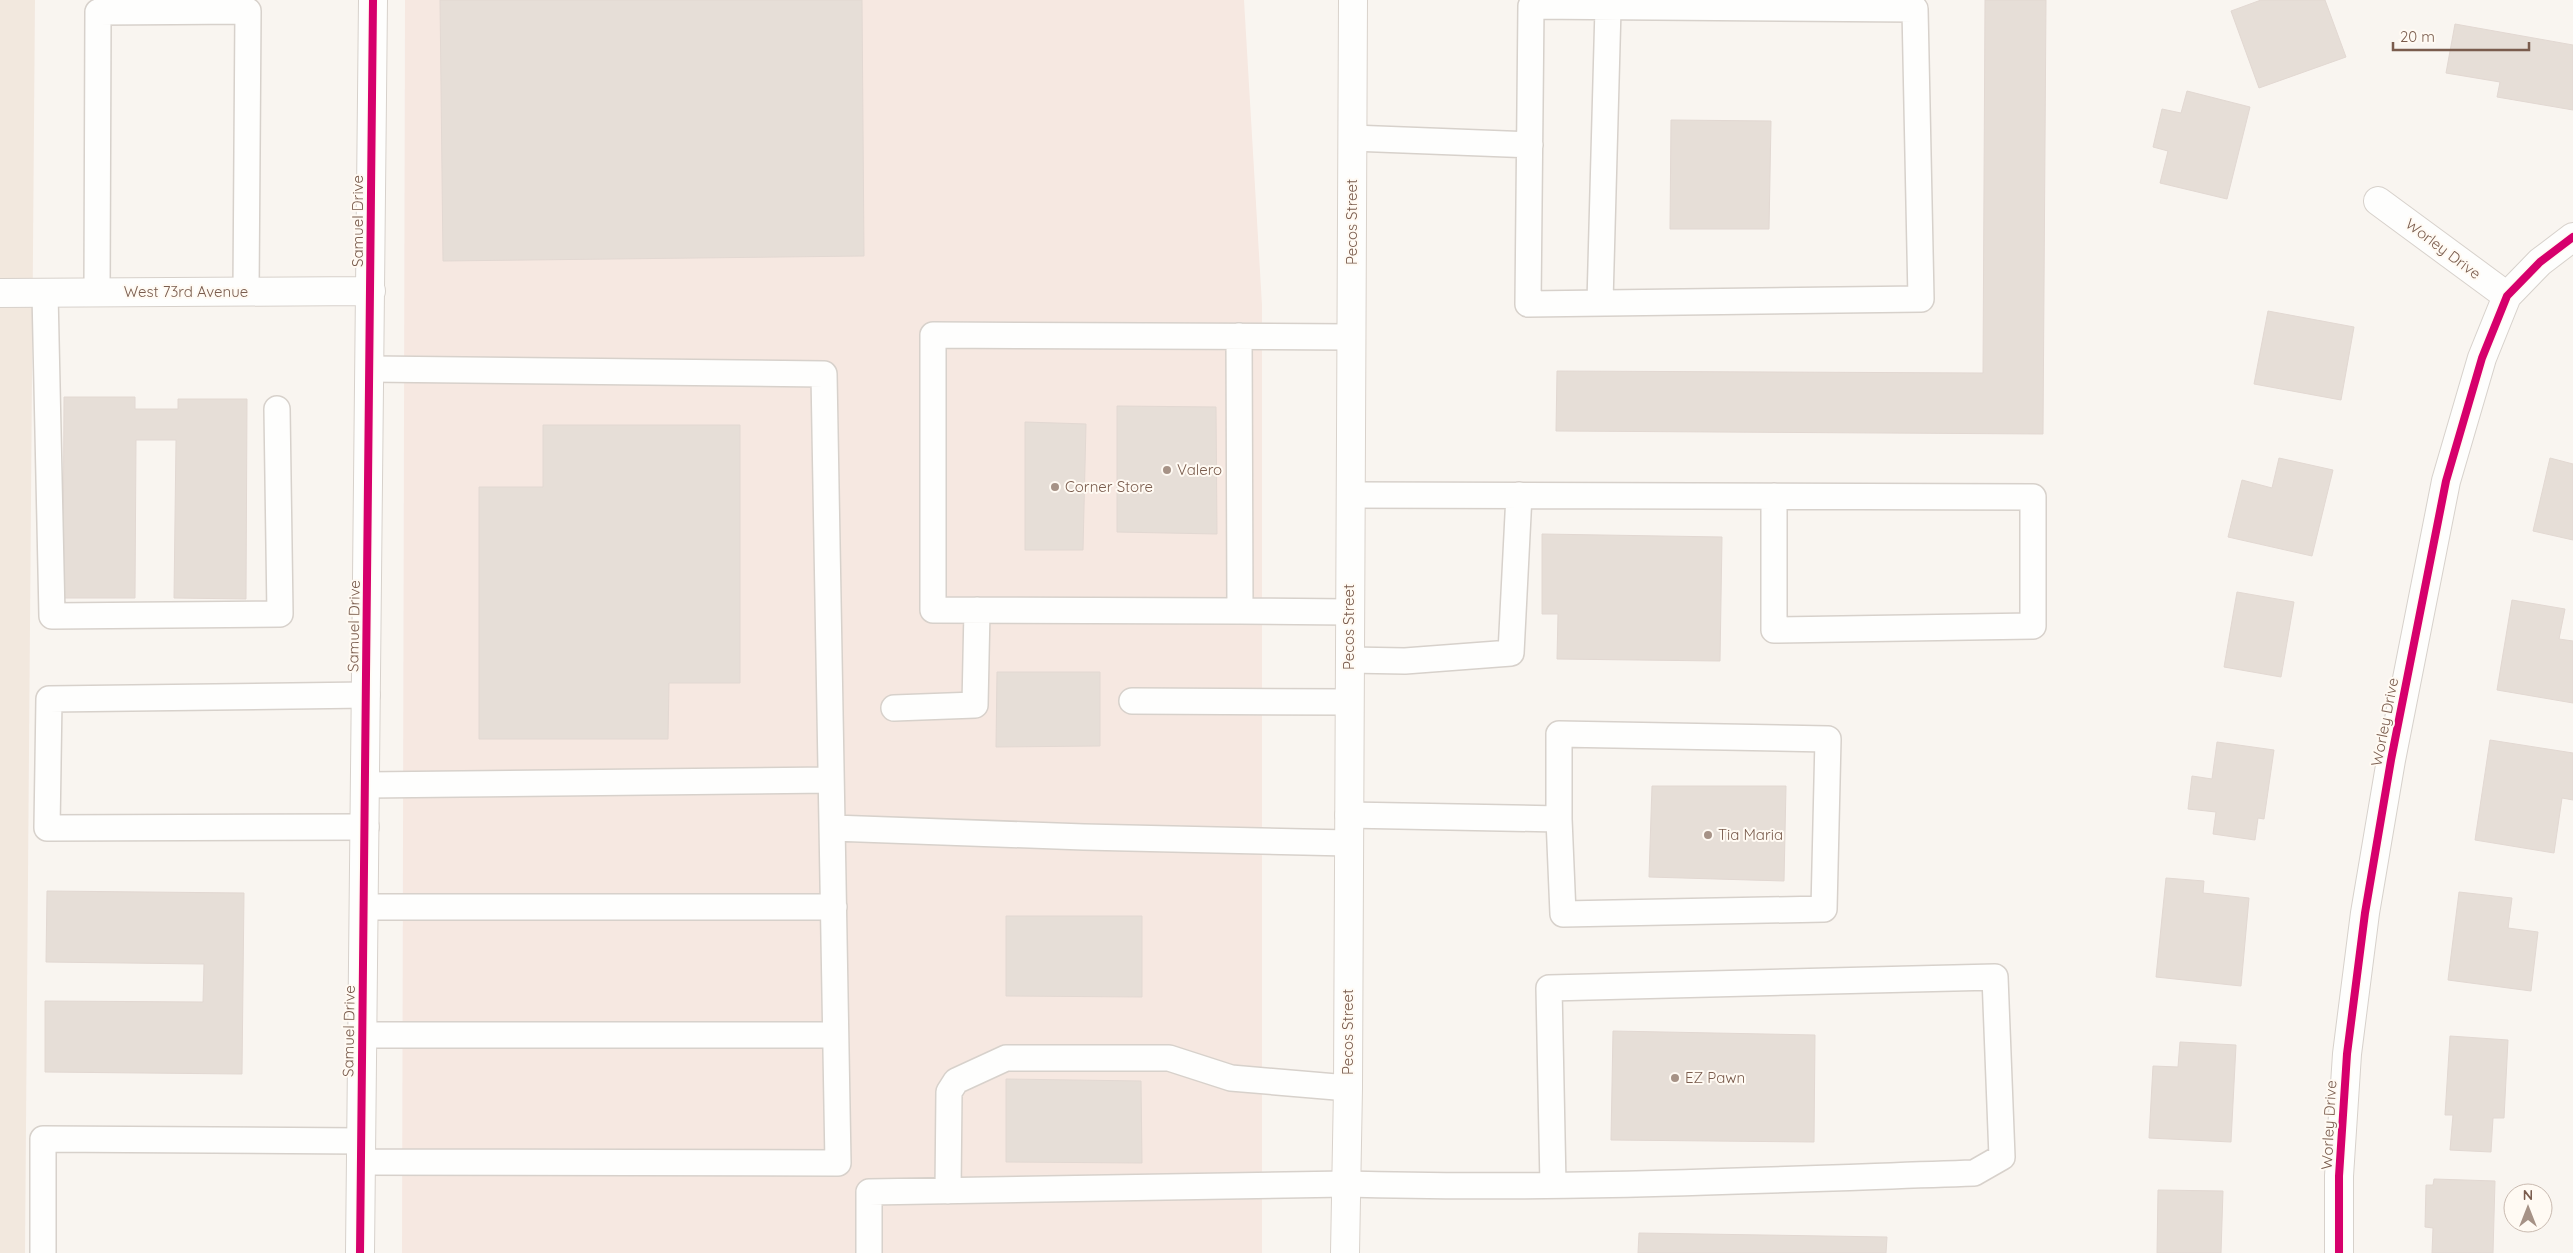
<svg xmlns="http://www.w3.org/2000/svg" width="2573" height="1253" viewBox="0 0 2573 1253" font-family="Quicksand,sans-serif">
	<rect width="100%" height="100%" fill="#f9f5f0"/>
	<path fill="#f2e8de" d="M0 0H35L25 1253H0Z"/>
	<path fill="#f6e8e1" d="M405 0H1244L1262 305V1253H402Z"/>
	<path fill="#e6ded7" stroke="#e2d8d2" d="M440 0H862L864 256 443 261Z
		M1985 0H2046L2043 434 1556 431 1557 371 1983 373Z
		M2261 0H2325L2346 57 2259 88 2231 11Z
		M2455 24 2573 45V110L2497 97 2500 82 2446 73Z
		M2187 91 2250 107 2227 199 2160 183 2168 151 2153 147 2162 109 2181 113Z
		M1671 120 1771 121 1769 229H1670Z
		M2268 311 2354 327 2341 400 2254 384Z
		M64 397H135V409H178V399H247L246 599 174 598 176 440H136L135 598H63Z
		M1117 406 1216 407 1217 534 1117 532Z
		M1025 422 1086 424 1083 550H1025Z
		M543 425H740V683H669L668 739H479V487H543Z
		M2279 458 2333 470 2312 556 2228 537 2242 480 2272 488Z
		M2550 458 2573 464V540L2533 531Z
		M1542 534 1722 537 1720 661 1557 659 1558 614H1542Z
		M2237 592 2294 602 2281 677 2224 667Z
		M2512 600 2565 609 2559 639 2573 641V703L2497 690Z
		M997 672H1100V746L996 747Z
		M2490 740 2573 753V800L2562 798 2554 853 2475 840Z
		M2217 742 2274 750 2264 819 2258 818 2255 840 2213 834 2216 812 2188 809 2192 776 2212 779Z
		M1652 786H1786L1784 881 1649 877Z
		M2166 878 2204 881 2203 893 2249 898 2241 986 2156 977Z
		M47 891 244 893 242 1074 45 1072V1001L203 1002 204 964 46 962Z
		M2459 892 2512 898 2508 928 2538 932 2531 991 2448 980Z
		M1006 916H1142V997L1006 996Z
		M1613 1031 1815 1035 1814 1142 1611 1140Z
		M2450 1036 2508 1040 2504 1118H2493L2491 1152 2450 1150 2453 1115H2445Z
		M2180 1042 2236 1045 2231 1142 2149 1138 2153 1066 2178 1067Z
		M1006 1079 1141 1081 1142 1163 1006 1162Z
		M2434 1179 2495 1181 2493 1253H2432L2433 1228 2425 1227 2426 1185H2433Z
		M2158 1190 2223 1191 2221 1253H2157Z
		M1639 1233 1887 1237 1886 1253H1638Z"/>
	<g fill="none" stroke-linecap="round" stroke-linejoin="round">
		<defs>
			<path id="service" d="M1531 6 1915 9 1921 299 1528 304Z
				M1352 138 1530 145
				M45 293 52 616 280 614 277 409
				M97 293 98 12 248 11 246 292
				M1600 302 1608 8
				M1239 336 1240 611 933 610V335L1351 337
				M1350 495 2033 497V626L1774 630V496
				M1240 611 1349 612
				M1349 660 1405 661 1511 653 1519 495
				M1132 701 1349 702
				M894 708 975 705 977 610
				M366 785 831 780
				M1348 815 1559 819V734L1828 739 1824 909 1563 914 1559 819
				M366 827 47 828 49 699 367 695
				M833 828 1084 837 1348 843
				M364 907H834
				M363 1035H835
				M361 1162 838 1163 824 374 370 369
				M948 1191 949 1092 956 1081 1006 1058H1169L1231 1078 1348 1088
				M43 1253V1139L362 1141
				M869 1253V1192L1346 1184C1556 1190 1765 1180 1974 1173L2002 1157 1995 977 1549 988 1553 1185"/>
			<path id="minor" d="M2378 201 2507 296
				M0 293 371 291
				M360 1253 373 0
				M2339 1253V1176L2347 1054 2365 913 2391 760 2446 481 2482 358 2507 296 2540 262 2573 237"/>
			<path id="secondary" d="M1345 1253 1348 1088 1353 0"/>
		</defs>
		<use href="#service" stroke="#d7d1cb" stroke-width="28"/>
		<use href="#minor" stroke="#d7d1cb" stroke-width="30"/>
		<use href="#secondary" stroke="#d9d2cb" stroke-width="30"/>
		<use href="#service" stroke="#fefefd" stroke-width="25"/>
		<use href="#minor" stroke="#fefefd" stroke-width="28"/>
		<use href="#secondary" stroke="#fefefd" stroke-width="28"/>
		<defs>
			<path id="cycleway" d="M360 1253 373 0
				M2339 1253V1176L2347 1054 2365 913 2391 760 2446 481 2482 358 2507 296 2540 262 2573 237"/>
		</defs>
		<use href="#cycleway" stroke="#fffaf3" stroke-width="11"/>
		<use href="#cycleway" stroke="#d6006c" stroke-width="8"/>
	</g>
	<g fill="#a69286" stroke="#fffaf3" stroke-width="2">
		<circle cx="1167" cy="470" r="5"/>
		<circle cx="1055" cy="487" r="5"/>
		<circle cx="1708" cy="835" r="5"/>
		<circle cx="1675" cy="1078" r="5"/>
	</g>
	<g text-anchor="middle" stroke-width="4" stroke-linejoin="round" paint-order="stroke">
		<g font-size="15" fill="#7a5c4d" stroke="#fffaf3">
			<text transform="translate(358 221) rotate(-90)" y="5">Samuel Drive</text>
			<text transform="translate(1352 222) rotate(-90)" y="5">Pecos Street</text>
			<text transform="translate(2443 249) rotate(37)" y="5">Worley Drive</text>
			<text x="186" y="297">West 73rd Avenue</text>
			<text transform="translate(354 626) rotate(-89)" y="5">Samuel Drive</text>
			<text transform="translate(1349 627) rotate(-90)" y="5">Pecos Street</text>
			<text transform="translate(2385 722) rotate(-79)" y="5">Worley Drive</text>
			<text transform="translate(349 1031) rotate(-89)" y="5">Samuel Drive</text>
			<text transform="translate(1348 1032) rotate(-90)" y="5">Pecos Street</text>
			<text transform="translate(2329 1125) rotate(-87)" y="5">Worley Drive</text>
		</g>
		<g font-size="15" fill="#7a5c4d" stroke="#fffaf3" text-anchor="start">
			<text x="1177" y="475">Valero</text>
			<text x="1065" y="492">Corner Store</text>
			<text x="1718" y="840">Tia Maria</text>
			<text x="1685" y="1083">EZ Pawn</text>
		</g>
	</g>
	<g transform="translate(2528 1208)"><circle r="24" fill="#fffaf3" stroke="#cabbb1"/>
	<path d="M0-4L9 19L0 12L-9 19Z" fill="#a69286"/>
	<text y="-8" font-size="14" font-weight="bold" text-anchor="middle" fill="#7a5c4d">N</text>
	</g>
	<path d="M2393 42v8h136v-8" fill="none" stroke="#7a5c4d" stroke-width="2.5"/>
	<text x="2400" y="42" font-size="15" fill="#7a5c4d" stroke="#fffaf3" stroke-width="4" paint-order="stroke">20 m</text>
</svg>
